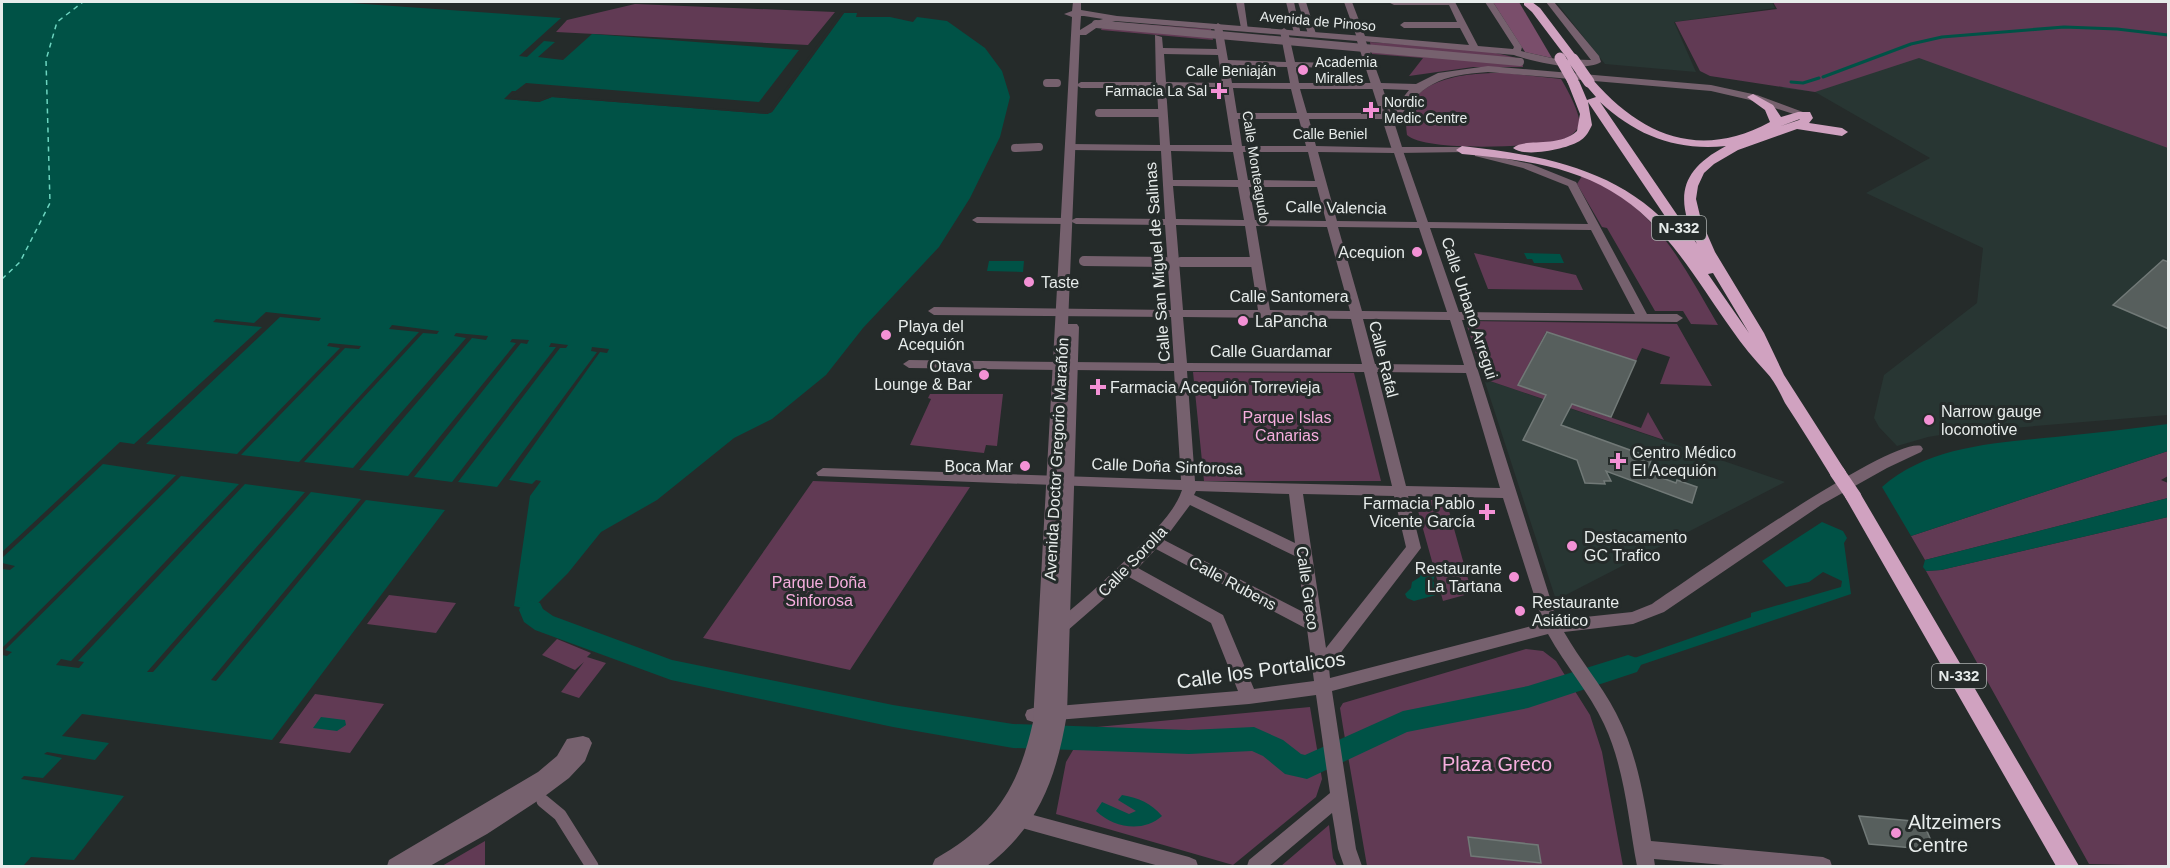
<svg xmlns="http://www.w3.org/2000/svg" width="2170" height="868" viewBox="0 0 2170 868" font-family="Helvetica,sans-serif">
	<rect width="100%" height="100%" fill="#252b2a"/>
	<path fill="#283633" d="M1556 2H1772L1775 8 1674 22 1696 72 1605 64Z
		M2168 34V415L1952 433 1928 437 1897 446 1879 427 1874 418 1884 375 1977 303 1983 248 1866 193 1930 158 1815 92 1781 88 1888 51Z
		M1484 379 1785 482 1556 600Z"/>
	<path fill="#613a54" d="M1773 2H2168V148L1919 58 1815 92 1710 76 1700 71 1675 22 1777 9Z
		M635 4 835 12 808 45 556 32 567 20Z
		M1111 22 1211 29 1213 40 1101 30 1103 25Z
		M1370 42C1416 46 1479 45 1522 60L1523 67H1473L1409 76 1423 58 1372 54Z
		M1506 73 1561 79C1566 87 1582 116 1579 125 1576 134 1566 139 1557 141 1532 147 1425 152 1407 135 1398 78 1465 72 1506 73Z
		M1582 176C1591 178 1598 183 1607 188 1660 216 1688 274 1718 325L1691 324 1683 311H1655L1607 228 1602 227 1577 184Z
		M1474 253 1576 275 1583 290 1488 289Z
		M1468 321 1677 324 1712 386 1660 384 1670 357 1642 348 1636 361 1546 332 1535 353 1592 372 1527 369 1518 385 1641 428 1648 412 1664 440 1484 379 1466 323Z
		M1193 372 1354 373 1381 481H1204Z
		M930 394H1003L997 446 986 445 984 453 910 445 931 399 928 398Z
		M2168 451V476L2161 480 2168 483V498L1925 560 1911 536Z
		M813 481 970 487 850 670 703 638Z
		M1415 500H1446L1472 593 1443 601Z
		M2168 517V866L2089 864 1926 571 1941 570Z
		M389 595 456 603 436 633 367 624Z
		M557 639 591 653 587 657 606 663 579 698 561 692 584 662 575 670 542 655Z
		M1526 649 1543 651 1556 661 1590 715 1602 752 1623 866H1367L1343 727 1340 708 1343 703Z
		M315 694 384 704 350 753 279 743Z
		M1310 707 1322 779 1316 797 1233 865 1056 814 1066 762 1086 728Z
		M1329 825 1333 858 1337 866H1281Z
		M485 841V866H442Z"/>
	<path fill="#7a4e6b" d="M1493 2H1519L1552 58 1525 52Z"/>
	<path fill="#005246" d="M2 2H336L561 18 519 56 527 57 544 41 555 42 538 57 563 60 592 34 799 50 759 102 526 83 505 99 539 102 552 97 767 114 772 112 844 13H857L856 17H890L913 22 917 17 947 21 985 48 1002 71 1010 97 1000 137 970 198 939 247 863 328 826 375 772 419 734 438 657 500 601 532 568 573 531 610 514 606 530 496 541 481 536 480 532 484 509 480 600 352 607 353 609 349 592 347 591 351 597 352 497 487 458 482 560 348H566L568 345 551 343 549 347H556L452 482 414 477 521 343 527 344 529 340 512 339 510 342 516 343 408 476 359 470 472 338 486 340 488 336 456 333 454 336 466 338 353 468 304 462 423 333 437 334 439 331 392 325 389 329 419 332 299 462 241 455 345 348 359 349 361 346 329 343 327 346 340 348 237 454 146 444 280 317 319 321 321 318 266 312 254 323 216 319 213 322 262 327 134 444 120 442 2 552Z
		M1524 253 1560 254 1564 263H1534L1532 259H1527Z
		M989 261H1024L1023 272 987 271Z
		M2168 424V451L1911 536 1882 487C1928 446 1996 443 2055 437 2093 433 2131 429 2168 424Z
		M103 464 176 475 2 648V569L10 570 15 566 2 563V558Z
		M181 476 239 484 71 661 61 659 56 665 79 668 84 662 78 661 245 484 305 492 147 672H153L311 492 361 499 211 680 216 681 366 500 445 510 272 740 82 714 62 736 109 743 95 760 47 752 44 754 62 758 43 778 24 776 21 779 124 796 74 860 31 857 24 865 35 866H2V655L7 656 12 652 5 650Z
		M2168 498V517L1941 570 1926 571 1923 567 1925 560Z
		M1822 522 1843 531 1847 538 1844 543 1851 594 1605 677 1600 670 1751 617V613L1841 587 1842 581 1823 572 1809 582 1786 587 1762 561Z
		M1428 570 1435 575 1433 581 1438 589 1436 595 1414 601 1407 598 1405 594 1411 588 1412 582 1420 577 1421 571Z
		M321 717 345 720 346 725 337 731 313 728Z
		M1122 795C1139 798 1151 803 1162 816 1143 833 1114 828 1096 811L1102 802 1129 814 1136 811 1118 800Z"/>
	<path fill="#252b2a" d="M842 11 858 12 844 13 772 112 767 114 552 97 539 102 504 99 512 91H517L510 98 538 101 550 95 764 112 770 110Z"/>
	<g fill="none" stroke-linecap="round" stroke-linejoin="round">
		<path stroke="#005246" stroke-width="3" d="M1823 77 1911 44 1942 37 2064 27 2117 29 2168 35
			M1791 82 1803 83 1819 78"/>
		<path fill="#005246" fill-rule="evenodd" d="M531 600 540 603 543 609 553 616 672 660 893 705 1013 724 1189 730 1254 727 1283 740 1301 754 1305 755 1403 711 1528 686 1628 655 1637 658 1641 665 1637 672 1528 708 1407 732 1307 779 1285 774 1263 756 1252 751 1189 754 1013 748 893 727 671 680 535 630 524 622 519 610 522 603Z"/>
		<path stroke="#6cd5c0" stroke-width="1.5" stroke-dasharray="5 4.5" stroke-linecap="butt" d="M2 279 20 262 50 203 46 60 57 22 83 2"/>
	</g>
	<path fill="#575f5d" stroke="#717977" stroke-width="1.5" d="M2163 260 2169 262V329L2113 305Z
		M1547 332 1636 361 1611 417 1572 404 1561 425 1652 458 1646 472 1676 483 1677 480 1697 487 1692 503 1606 471 1611 481H1604L1605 484 1585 483 1577 460 1523 440 1546 395 1518 385Z
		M1859 816 1923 822 1935 850 1869 844Z
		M1468 837 1538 845 1541 863 1471 856Z"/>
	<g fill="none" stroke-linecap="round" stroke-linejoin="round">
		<path stroke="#76616e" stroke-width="8" d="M1096 24 1520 62
			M1047 83H1057
			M1099 113H1163
			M1015 148 1039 147"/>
		<path stroke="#76616e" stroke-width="10" d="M1084 261 1166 262
			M1181 262H1256"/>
		<path stroke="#76616e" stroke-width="13" d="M543 801 560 815 592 866"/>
		<path fill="#76616e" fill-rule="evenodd" d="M1236 2H1244L1248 30 1241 28Z
			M1286 2H1294L1301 35 1294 33Z
			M1298 2H1306L1316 34 1315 36 1308 34Z
			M1344 2H1352L1365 36 1469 45 1460 28H1404L1400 25 1404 22H1457L1449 5H1394L1390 3 1455 2 1478 46 1513 49 1514 47 1485 2H1493L1522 47 1521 51 1556 59 1591 60 1546 2H1554L1599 56 1601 62C1583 73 1533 62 1514 55L1361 41 1357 38Z
			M1218 23 1222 26 1228 60 1286 62 1280 31 1284 28 1288 31 1295 62 1373 64V68L1370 69 1296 67 1299 83H1377L1382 86 1377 89H1300L1307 113H1387L1392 116 1387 119H1309L1316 146 1402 148 1428 222 1588 224 1568 186 1523 168 1475 156V152L1531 164 1576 182 1647 314H1677L1683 318 1677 322 1462 320 1557 620 1632 612 1652 604C1689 579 1890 437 1921 446L1923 449 1921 452 1887 468 1821 505 1664 612 1633 624 1564 632C1580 660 1601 684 1616 713 1637 753 1644 797 1651 841L1823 857 1830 860 1832 866H1736L1654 859 1655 866H1637C1628 819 1625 769 1604 724 1589 692 1565 665 1548 634L1332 691 1356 849 1362 866H1344L1338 849 1332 813 1269 866H1247L1249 860 1330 793 1316 695 1249 704 1033 722 1027 720 1025 715 1027 710 1033 708 1238 691 1211 623 1129 577 1067 631 1061 633 1055 631 1053 627 1055 623C1088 596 1119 568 1147 538 1161 524 1175 510 1182 490L818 476 816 473 823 468 1181 480 1174 371 1071 370 1066 367 1060 370 909 368 903 364 909 360 1060 362 1066 365 1071 362 1174 363 1171 317 934 315 928 311 934 307 1171 310 1165 225 1076 224 1072 222 1067 224 977 223 972 220 977 217 1067 218 1072 220 1076 218 1165 219 1161 151 1070 150 1065 147 1070 144 1160 145 1157 88H1081L1076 85 1081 82H1156L1155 35 1162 37 1163 48 1217 49 1214 26ZM1164 54 1218 55 1222 83 1166 82ZM1229 66 1287 67 1290 83H1232ZM1166 88H1223L1232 145H1170ZM1233 88 1291 89 1297 113H1237ZM1238 119H1299L1306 146H1242ZM1171 151 1233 152 1238 180H1173ZM1243 152H1308L1315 181 1248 180ZM1318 152 1394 153 1417 222 1337 221ZM1173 186 1238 187 1244 220 1176 219ZM1249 187H1317L1326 221 1255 220ZM1176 225 1245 226 1258 310H1183ZM1256 226 1327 227 1350 311 1270 310ZM1338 227 1419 228 1447 312 1362 311ZM1430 228 1591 230 1635 314 1459 312ZM1183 317 1351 319 1362 364 1187 363ZM1363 319 1450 320 1464 365 1375 364ZM1187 371 1364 372 1392 486 1195 481ZM1377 372 1466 373 1500 488 1406 486ZM1196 491 1289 494 1295 543 1194 495ZM1303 494 1394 496 1406 547 1326 648ZM1408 496 1503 498 1543 623 1330 678 1329 668 1421 548ZM1190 505 1297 557 1305 613 1164 540ZM1156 549 1307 629 1314 681 1254 689 1223 615 1138 568Z
			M583 736 589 738 592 743 585 761 569 778 545 796 487 834 430 866H387L389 860 538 772 557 756 567 739Z
			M1022 812 1189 857 1196 860 1198 866H1159L1022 828 1016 826 1013 820 1016 814Z"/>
		<path fill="#76616e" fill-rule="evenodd" d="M1073 2H1081V10L1117 16 1364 36 1381 83 1416 84 1438 73 1488 66 1711 85 1757 95 1811 115 1806 118 1750 100 1711 91 1488 72C1441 75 1420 83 1395 125L1402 147H1462L1466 148V152L1398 153 1392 150 1357 41 1115 21 1099 26 1086 35H1080L1068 324H1077L1079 327 1067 714C1056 778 1040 825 987 866H932L935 859C995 825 1018 789 1033 722L1072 17 1064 14 1072 11ZM1081 16H1084L1103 19 1093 22 1080 30ZM1383 89 1409 90 1391 113Z"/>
		<path fill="#d0a2c0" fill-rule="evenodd" d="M1524 2H1532L1540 8 1577 57V61H1569L1532 12 1524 5Z
			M1573 78 1579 81 1587 100 1596 97 1583 82 1589 79 1593 80C1642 136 1700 160 1770 122L1765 110 1747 97 1753 94 1773 105 1781 117 1798 112H1810L1813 118 1809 123 1842 128 1848 132 1842 136 1797 129 1738 150 1714 164 1704 173 1698 186 1696 199 1701 220 1715 252 1764 333 1784 375 1846 472 1843 476H1831C1816 452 1801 427 1785 403 1780 393 1774 380 1766 372 1754 359 1742 345 1732 330 1696 280 1666 223 1611 191 1566 164 1513 159 1462 154L1456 150 1462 146C1543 155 1621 169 1677 234L1588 102 1592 125C1589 131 1587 136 1581 140 1569 149 1524 158 1513 148 1525 137 1557 149 1577 131L1580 114 1567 81ZM1600 102C1637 136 1676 151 1726 146 1679 171 1675 198 1697 244ZM1800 119 1799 120 1781 126ZM1713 273 1749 333 1708 274Z
			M1854 491 1860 493 2079 866H2056L1845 497 1848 493Z"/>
		<path stroke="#d0a2c0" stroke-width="11" d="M1560 58 1573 81
			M1573 59 1589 82"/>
		<path stroke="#d0a2c0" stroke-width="15" d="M1837 472 1854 497"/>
	</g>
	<g fill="#f391d5" stroke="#252b2a" stroke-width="2">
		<circle cx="1303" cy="70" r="6"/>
		<path d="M1216 82h6v6h6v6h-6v6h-6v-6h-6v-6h6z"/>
		<path d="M1368 101h6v6h6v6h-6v6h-6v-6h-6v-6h6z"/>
		<circle cx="1417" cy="252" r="6"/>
		<circle cx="1029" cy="282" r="6"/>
		<circle cx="1243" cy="321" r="6"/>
		<circle cx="886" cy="335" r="6"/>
		<circle cx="984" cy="375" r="6"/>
		<path d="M1095 378h6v6h6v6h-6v6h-6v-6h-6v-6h6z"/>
		<circle cx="1929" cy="420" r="6"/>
		<path d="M1615 452h6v6h6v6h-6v6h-6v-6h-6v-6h6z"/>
		<circle cx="1025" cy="466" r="6"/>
		<path d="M1484 503h6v6h6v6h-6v6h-6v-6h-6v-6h6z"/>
		<circle cx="1572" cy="546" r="6"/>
		<circle cx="1514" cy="577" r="6"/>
		<circle cx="1520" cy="611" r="6"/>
		<circle cx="1896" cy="833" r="6"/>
	</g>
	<g text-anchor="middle" stroke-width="6" stroke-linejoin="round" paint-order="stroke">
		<g font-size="14" fill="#e7eceb" stroke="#252b2a">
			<text transform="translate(1318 21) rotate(5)" y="5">Avenida de Pinoso</text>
			<text x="1231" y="76">Calle Beniaján</text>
			<text x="1330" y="139">Calle Beniel</text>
			<text transform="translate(1256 167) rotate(81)" y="5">Calle Monteagudo</text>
		</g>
		<g font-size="14" fill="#e7eceb" stroke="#252b2a" text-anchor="start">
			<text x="1315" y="67">Academia<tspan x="1315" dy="16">Miralles</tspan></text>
			<text x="1207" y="96" text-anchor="end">Farmacia La Sal</text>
			<text x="1384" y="107">Nordic<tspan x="1384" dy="16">Medic Centre</tspan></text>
		</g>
		<g fill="#252b2a" stroke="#adb2b1" stroke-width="1.5">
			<rect x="1652" y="216" width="54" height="24" rx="4.5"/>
			<rect x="1932" y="664" width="54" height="24" rx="4.5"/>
		</g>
		<g font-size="15" font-weight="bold" fill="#e7eceb">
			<text x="1679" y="233">N-332</text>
			<text x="1959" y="681">N-332</text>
		</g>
		<g font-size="16" fill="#e7eceb" stroke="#252b2a">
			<text transform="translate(1336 207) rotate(1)" y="6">Calle Valencia</text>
			<text transform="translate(1157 262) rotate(-94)" y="6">Calle San Miguel de Salinas</text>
			<text x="1289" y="302">Calle Santomera</text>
			<text transform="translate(1470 308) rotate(72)" y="6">Calle Urbano Arregui</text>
			<text x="1271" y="357">Calle Guardamar</text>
			<text transform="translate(1384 359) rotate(76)" y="6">Calle Rafal</text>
			<text transform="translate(1056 459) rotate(-87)" y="6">Avenida Doctor Gregorio Marañón</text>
			<text transform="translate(1167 466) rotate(2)" y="6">Calle Doña Sinforosa</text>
			<text transform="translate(1132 561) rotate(-46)" y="6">Calle Sorolla</text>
			<text transform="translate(1233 583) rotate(28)" y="6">Calle Rubens</text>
			<text transform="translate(1308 588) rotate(82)" y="6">Calle Greco</text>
		</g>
		<g font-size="16" fill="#e7eceb" stroke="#252b2a" text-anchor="start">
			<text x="1405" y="258" text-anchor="end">Acequion</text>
			<text x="1041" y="288">Taste</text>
			<text x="1255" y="327">LaPancha</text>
			<text x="898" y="332">Playa del<tspan x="898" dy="18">Acequión</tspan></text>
			<text x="972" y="372" text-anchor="end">Otava<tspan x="972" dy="18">Lounge &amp; Bar</tspan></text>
			<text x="1110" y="393">Farmacia Acequión Torrevieja</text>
			<text x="1941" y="417">Narrow gauge<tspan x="1941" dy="18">locomotive</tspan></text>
			<text x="1632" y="458">Centro Médico<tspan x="1632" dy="18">El Acequión</tspan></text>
			<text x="1013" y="472" text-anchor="end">Boca Mar</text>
			<text x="1475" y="509" text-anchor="end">Farmacia Pablo<tspan x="1475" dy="18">Vicente García</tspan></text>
			<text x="1584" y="543">Destacamento<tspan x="1584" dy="18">GC Trafico</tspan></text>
			<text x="1502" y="574" text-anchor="end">Restaurante<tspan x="1502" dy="18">La Tartana</tspan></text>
			<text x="1532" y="608">Restaurante<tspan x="1532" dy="18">Asiático</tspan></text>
		</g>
		<g font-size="16" fill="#f6aede" stroke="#252b2a">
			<text x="1287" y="423">Parque Islas<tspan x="1287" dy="18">Canarias</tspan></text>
			<text x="819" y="588">Parque Doña<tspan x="819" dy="18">Sinforosa</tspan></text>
		</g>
		<g font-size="20" fill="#e7eceb" stroke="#252b2a">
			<text transform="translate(1261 670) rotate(-8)" y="7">Calle los Portalicos</text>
		</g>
		<g font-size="20" fill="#f6aede" stroke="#252b2a">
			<text x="1497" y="771">Plaza Greco</text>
		</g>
		<g font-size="20" fill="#e7eceb" stroke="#252b2a" text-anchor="start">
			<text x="1908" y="829">Altzeimers<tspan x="1908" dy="23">Centre</tspan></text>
		</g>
	</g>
	<rect width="2170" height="868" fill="none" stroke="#e7eceb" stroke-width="6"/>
</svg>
